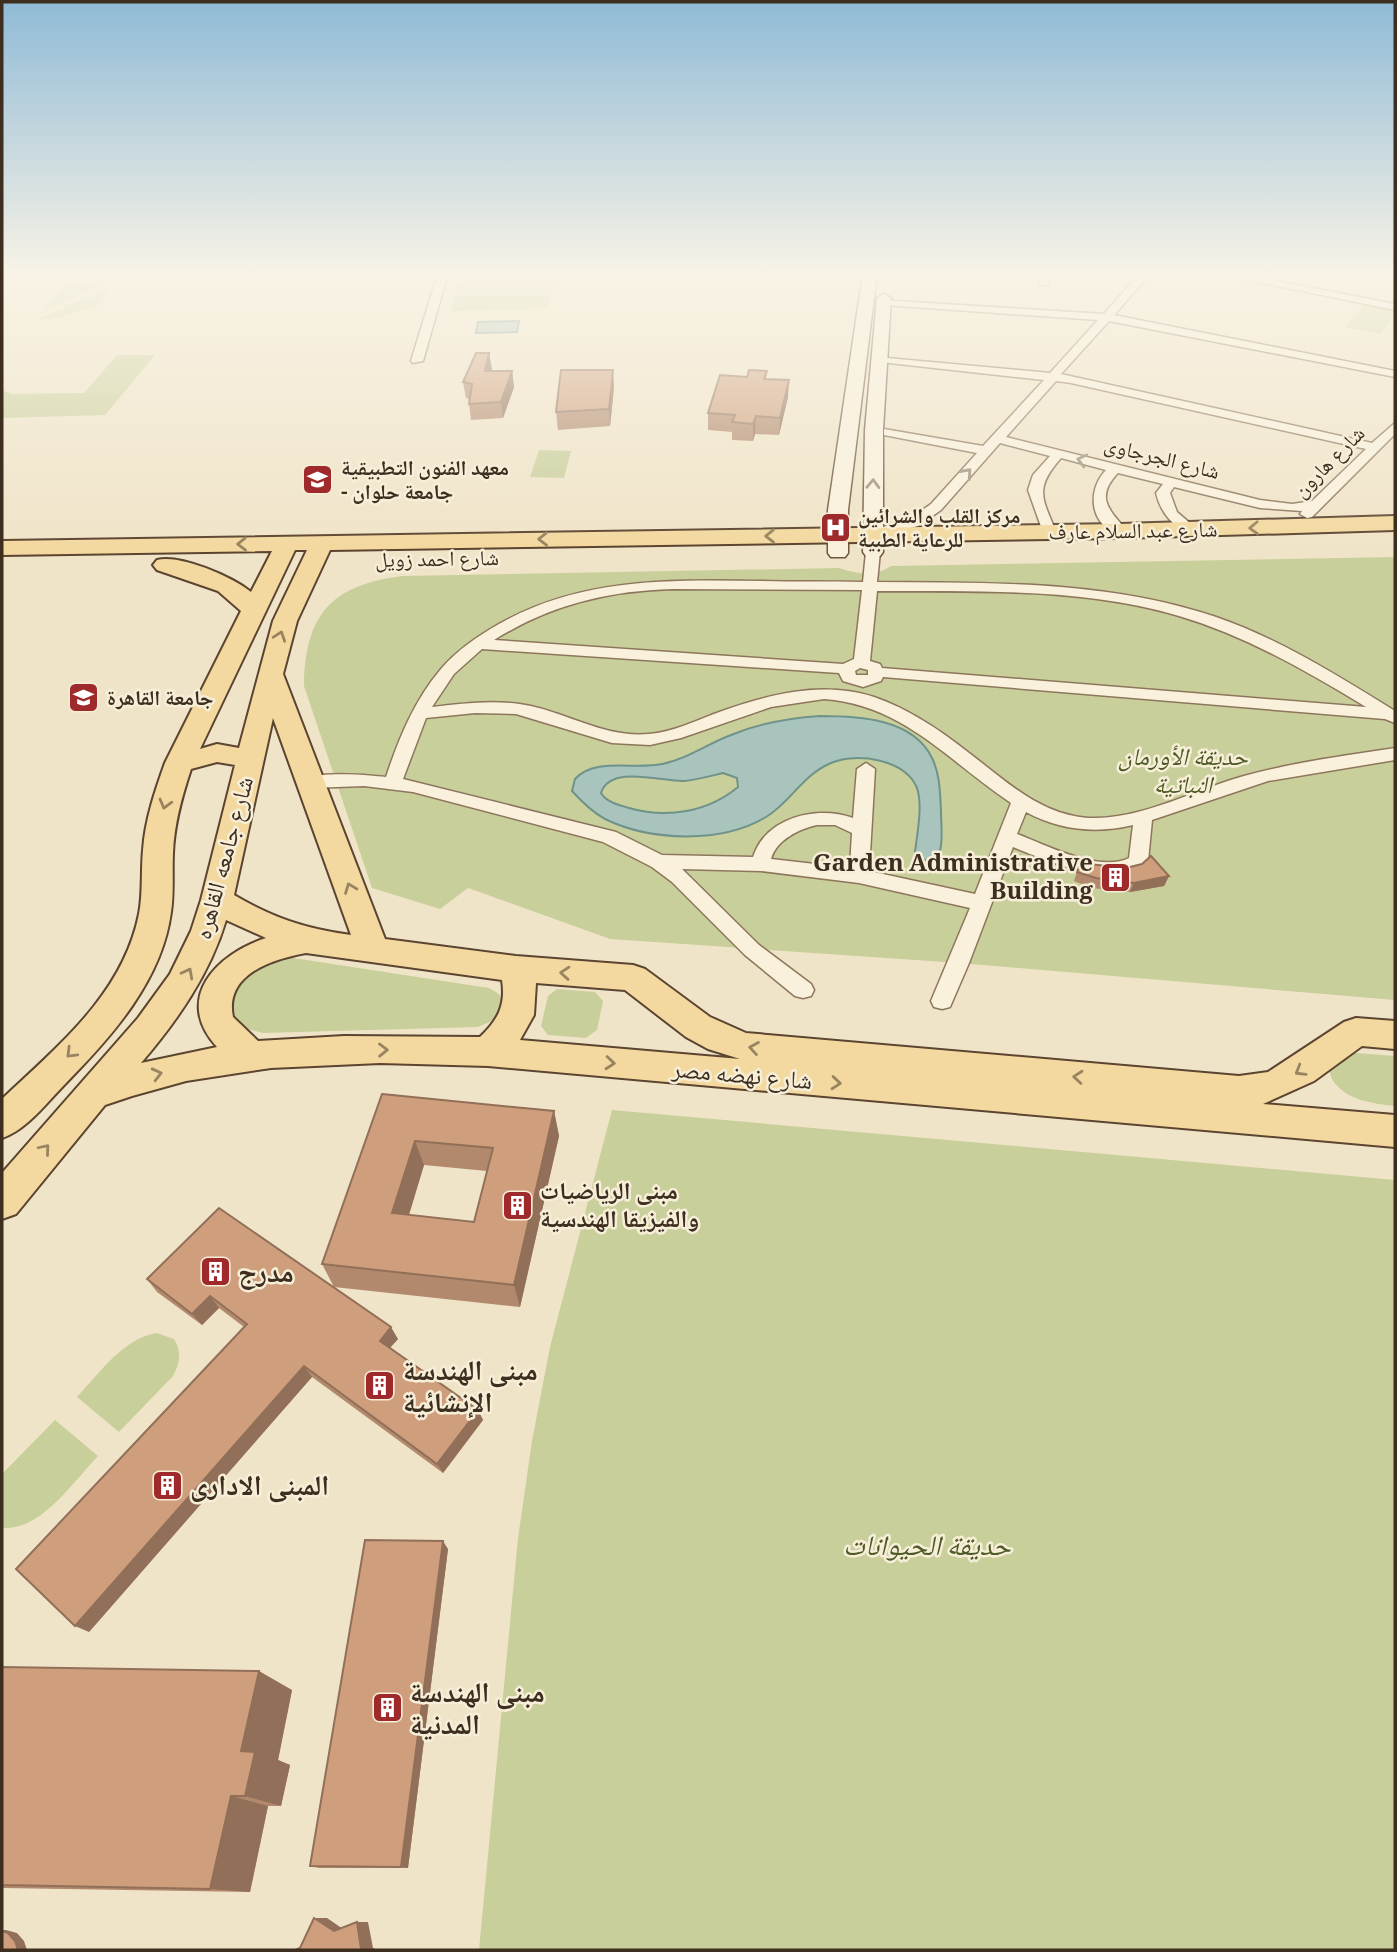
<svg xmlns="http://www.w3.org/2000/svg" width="1397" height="1952" viewBox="0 0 1397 1952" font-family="Georgia,'Noto Naskh Arabic',serif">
	<rect width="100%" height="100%" fill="#f0e4c8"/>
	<path fill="#c9cf9b" d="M469 274H537L554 281 548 308 451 311 458 276Z
		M74 283H108L43 310 65 286Z
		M113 287 96 306 58 318 36 320Z
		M1366 302 1395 307V315L1381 334 1346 327Z
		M117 355H155L105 415 2 418V390L12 394 84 393Z
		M539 450 571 451 564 478 530 477Z
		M1395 557V1000L959 963 610 939 468 888 440 909 372 888 304 686C305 615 331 585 402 576L839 568C857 574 875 577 891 566Z
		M287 957 489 988 499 994 503 1003 497 1019 478 1027 263 1033 244 1028 232 1017 230 994 256 966Z
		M557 989 595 992 603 1001 597 1030 586 1038 548 1035 541 1026 548 996Z
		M1343 1052 1395 1056V1106C1374 1104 1344 1100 1332 1079 1330 1075 1329 1067 1328 1062Z
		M612 1110 1395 1180V1950H479L518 1538 532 1441 550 1347Z
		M157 1333 174 1339C182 1352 180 1363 173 1376L119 1432 77 1397C99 1374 123 1338 157 1333Z
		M55 1420 98 1456C73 1482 41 1531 2 1528V1474Z"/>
	<path fill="#a9c4bc" stroke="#6f938a" stroke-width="2" fill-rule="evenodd" d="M519 321 517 332 476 333 478 322Z
		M820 716C857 716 913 718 932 758 940 774 940 793 941 811 941 826 944 846 937 859L926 861 915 852C917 834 923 806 917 788 905 759 856 752 831 763 801 776 791 802 766 817 722 844 650 841 605 819 592 812 582 802 572 791L575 779C595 757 634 770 662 764 687 759 707 744 731 735 760 723 790 718 820 716ZM723 773 737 778 738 787C708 812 667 819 629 808 619 805 606 802 601 793 610 764 663 782 684 781 697 780 710 776 723 773Z"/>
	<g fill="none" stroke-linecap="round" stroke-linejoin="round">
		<defs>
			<path id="street" d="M438 273H448L423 361 413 363 411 361Z
				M1009 273H1019V274L1014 277Z
				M1039 273H1049L1048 285H1040Z
				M1140 273H1151L1114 315 1395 371V377L1109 321 1061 374 1372 443 1395 423V434L1312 517 1307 518 1300 514 1302 511 1260 508 1174 487 1170 493 1177 512 1198 530 1191 534C1173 528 1160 511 1156 493L1163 484 1118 473C1094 498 1110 510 1127 531L1120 535C1090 526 1086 491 1106 470L1061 458C1034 489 1042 497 1056 532L1049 536 1044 535 1028 490 1033 475 1050 456 1000 443 941 510 918 526 873 538 868 537V531L908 520 931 504 977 453 884 435V429L983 446 1044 380 880 362 876 361V357L1050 373 1098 320 884 305 879 302 880 300 1104 314ZM1056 381 1071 383 1366 449 1312 501 1292 504 1260 500 1006 437Z
				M1213 273H1235L1395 304V310Z
				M873 548 880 552 877 582C991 583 1107 580 1216 617 1280 639 1338 676 1395 711V723L1385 719 883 677 881 681 863 687 843 681 839 673 482 649 454 674 432 707C465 703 498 699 531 706 571 715 607 738 649 734 672 732 693 722 714 714 766 695 820 680 874 697 909 709 940 730 969 753 1005 780 1040 815 1088 818 1142 820 1193 790 1244 776 1294 762 1345 756 1395 748V760L1268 781 1152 820 1148 861C1127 896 1040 858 1013 847L969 963 950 1007 942 1009 934 1007 931 1001 970 908 859 883 761 871 682 869 759 945 811 984 814 990 811 996 803 998 795 996 745 955 672 882 652 867 603 842 413 792 364 786 310 788 301 782C311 770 369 775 386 777 399 738 414 701 441 669 457 650 478 636 499 624 582 577 670 580 762 581 796 582 829 581 863 582L866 552ZM672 589 862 590 854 659 843 664 494 640C550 605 607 591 672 589ZM877 591C976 592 1083 587 1179 616 1246 636 1307 671 1366 707L882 668 880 664 870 661ZM860 668 868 670V675H856L855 671ZM824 699C904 705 948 761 1011 803L975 894 869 871 875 769 866 763 857 769 853 818C817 805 766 817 753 857L662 855 616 832 403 779 426 718 475 713 516 714 612 743 650 745 681 738 771 707ZM1026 812C1059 830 1096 834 1133 825L1129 858C1100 873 1046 845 1017 834ZM817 825H835L852 833 850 868 771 859C776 840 799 829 817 825Z"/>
			<path id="secondary" d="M863 273H877L848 510V553L845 557H831L828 553V510Z
				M884 294 891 298 883 430V552L880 556H866L863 552 865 430 877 298Z"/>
			<path id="primary" d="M1395 516V530L1120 538 330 550 297 621 283 674 385 939 516 956 633 965 645 969 710 1017 746 1033 1239 1076 1268 1072 1344 1022 1356 1018 1395 1021V1049L1362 1046 1314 1081 1263 1104 1395 1115V1147L488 1066 380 1063 271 1068 186 1081 132 1096 105 1105 16 1214 2 1219V1173L138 1018 170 974 191 931 201 900 235 765 217 762 191 769C182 796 174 824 173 853 172 872 174 892 171 912 162 980 113 1035 66 1083 48 1101 27 1130 2 1138V1099C58 1046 123 994 139 914 143 894 141 872 143 850 145 820 155 791 165 763L241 611 218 591 157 570 153 565 157 560C180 554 233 577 251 592L272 551 2 555V541L1120 524ZM295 550H307L273 621 239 748 217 744 200 749ZM273 718 351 935C306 929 273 918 234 895ZM226 920 266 938C216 954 173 999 217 1047L141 1063C177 1021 210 974 226 920ZM306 953 502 980C506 1005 498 1020 480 1037L344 1036 258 1041 233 1017C224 974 273 959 306 953ZM536 983 625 990 686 1037 708 1049 740 1059 520 1040 534 1015Z"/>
		</defs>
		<use href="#street" stroke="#8d765c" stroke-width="3"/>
		<use href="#secondary" stroke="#6f573f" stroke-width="3"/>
		<use href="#primary" stroke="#5b4430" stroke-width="4"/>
		<use href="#street" fill="#faf1dc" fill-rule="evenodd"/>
		<use href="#secondary" fill="#faf1dc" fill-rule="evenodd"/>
		<use href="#primary" fill="#f3d9a0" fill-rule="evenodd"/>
	</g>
	<path fill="#b2896c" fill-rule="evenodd" d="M489 353 491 371H512L514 387 503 418 471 420 469 404V399L466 398 463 382Z
		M767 371 766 379 788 397 779 435 755 434 753 441 732 440V432L708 430V413L747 377Z
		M614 387 610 426 558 430 556 412Z
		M1080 863 1169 876 1164 886 1130 892 1092 888 1074 881Z
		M382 1094 554 1111 559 1136 520 1307 334 1287 322 1264ZM424 1165 487 1171 474 1222 409 1215Z
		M147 1279 398 1339 390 1348 478 1410 483 1420 443 1473 312 1377 89 1632 244 1327 219 1308 202 1325 157 1292Z
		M448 1549 408 1868H319L310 1866Z
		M2 1667 292 1690 278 1760 290 1765 281 1806H268L250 1892 2 1888Z"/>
	<path fill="#916f58" d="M489 353 492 369 487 387 485 371Z
		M613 370 614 387 610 426 609 409Z
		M512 371 514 387 503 418 501 402Z
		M789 380 788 397 779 435 780 418Z
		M756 416 755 434 753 441V424Z
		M1169 876 1164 886 1130 892 1134 883Z
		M554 1111 559 1136 520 1307 514 1285Z
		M415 1141 424 1165 402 1237 392 1213Z
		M210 1296 219 1308 202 1325 192 1314Z
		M391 1327 398 1339 386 1352 380 1341Z
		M304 1366 312 1377 89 1632 75 1626Z
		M478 1410 483 1420 443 1473 437 1464Z
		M443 1541 448 1549 408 1868 401 1867Z
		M259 1671 292 1690 278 1760 290 1765 281 1806 245 1796 241 1751Z
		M231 1796 268 1806 250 1892 210 1889Z
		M314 1918H327L346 1931H334Z
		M357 1922H368L373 1948 377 1950H364L361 1949Z
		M2 1930H6L17 1933 24 1941 27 1950H18L2 1931Z"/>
	<path fill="#cf9f7d" stroke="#916f58" stroke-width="2" fill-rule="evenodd" d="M476 353H489L485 371H512L501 402 469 404 472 384 463 382Z
		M561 370H613L609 409 556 412Z
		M749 370 767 371 764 379 789 380 780 418 756 416 753 424 732 422 735 415 708 413 720 375 747 377Z
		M1151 856 1169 876 1134 883 1096 878 1077 872 1080 863 1126 868 1142 864Z
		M382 1094 554 1111 514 1285 322 1264ZM415 1141 493 1148 474 1222 392 1213Z
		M219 1208 391 1327 380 1341 478 1410 437 1464 304 1366 75 1626 16 1569 247 1324 210 1296 192 1314 147 1279Z
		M365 1540 443 1541 401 1867 310 1866Z
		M2 1667 259 1671 241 1751 255 1752 245 1796H231L210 1889 2 1885Z
		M314 1918 334 1931 357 1922 361 1949 364 1950H295L300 1948Z
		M2 1931 8 1933 15 1941 18 1950H2Z"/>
	<defs><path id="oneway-chevron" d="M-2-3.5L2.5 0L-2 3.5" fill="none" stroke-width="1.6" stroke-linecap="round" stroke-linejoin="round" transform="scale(1.75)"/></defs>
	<g stroke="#9c907e">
		<use href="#oneway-chevron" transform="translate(1082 460) rotate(-166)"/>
		<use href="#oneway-chevron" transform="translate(967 473) rotate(-48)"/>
		<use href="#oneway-chevron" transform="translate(873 484) rotate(-88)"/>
	</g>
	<g stroke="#988460">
		<use href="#oneway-chevron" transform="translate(1254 528) rotate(178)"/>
		<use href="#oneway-chevron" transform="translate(770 536) rotate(179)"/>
		<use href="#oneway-chevron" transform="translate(543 539) rotate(179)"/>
		<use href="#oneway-chevron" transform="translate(242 544) rotate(179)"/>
		<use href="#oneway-chevron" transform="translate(280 636) rotate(-71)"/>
		<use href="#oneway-chevron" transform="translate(165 804) rotate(105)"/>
		<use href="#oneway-chevron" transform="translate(350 888) rotate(-111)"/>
		<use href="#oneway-chevron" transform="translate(188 973) rotate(-62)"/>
		<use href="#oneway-chevron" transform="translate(565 973) rotate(-176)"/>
		<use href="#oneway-chevron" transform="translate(754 1048) rotate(-171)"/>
		<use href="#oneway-chevron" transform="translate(383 1050) rotate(-1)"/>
		<use href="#oneway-chevron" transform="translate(71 1053) rotate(135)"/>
		<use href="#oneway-chevron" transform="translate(610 1063) rotate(5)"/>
		<use href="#oneway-chevron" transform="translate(1300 1071) rotate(149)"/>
		<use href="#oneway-chevron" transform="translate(157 1074) rotate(-14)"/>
		<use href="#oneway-chevron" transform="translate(1078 1077) rotate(-175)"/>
		<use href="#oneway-chevron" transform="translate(836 1083) rotate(5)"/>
		<use href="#oneway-chevron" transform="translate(45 1149) rotate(-50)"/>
	</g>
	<linearGradient id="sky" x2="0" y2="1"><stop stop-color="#8fbad6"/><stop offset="0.5" stop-color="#f8f3e6"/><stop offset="1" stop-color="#f8f3e6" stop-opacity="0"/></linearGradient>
	<rect width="1397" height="547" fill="url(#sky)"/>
	<defs>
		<symbol id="university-square" viewBox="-11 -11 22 22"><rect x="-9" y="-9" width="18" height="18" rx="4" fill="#9e2a2b" stroke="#f7eed8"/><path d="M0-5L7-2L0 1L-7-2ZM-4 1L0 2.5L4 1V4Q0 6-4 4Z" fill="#fff"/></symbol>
		<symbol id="hospital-square" viewBox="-11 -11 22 22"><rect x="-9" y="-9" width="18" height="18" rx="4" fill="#9e2a2b" stroke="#f7eed8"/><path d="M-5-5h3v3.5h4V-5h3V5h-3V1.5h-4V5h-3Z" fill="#fff"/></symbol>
		<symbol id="building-square" viewBox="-11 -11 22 22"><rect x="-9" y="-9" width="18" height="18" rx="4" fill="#9e2a2b" stroke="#f7eed8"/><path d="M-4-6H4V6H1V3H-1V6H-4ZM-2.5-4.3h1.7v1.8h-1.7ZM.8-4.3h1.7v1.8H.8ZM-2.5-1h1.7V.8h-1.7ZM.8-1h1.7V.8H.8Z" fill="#fff"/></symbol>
	</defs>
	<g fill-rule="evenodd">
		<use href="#university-square" x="300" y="462" width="35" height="35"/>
		<use href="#hospital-square" x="818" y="510" width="35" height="35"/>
		<use href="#university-square" x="66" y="680" width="35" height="35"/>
		<use href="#building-square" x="1098" y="860" width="35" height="35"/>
		<use href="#building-square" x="500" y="1188" width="35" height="35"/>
		<use href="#building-square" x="198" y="1254" width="35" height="35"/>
		<use href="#building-square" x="362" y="1368" width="35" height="35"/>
		<use href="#building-square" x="150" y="1468" width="35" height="35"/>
		<use href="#building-square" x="370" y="1690" width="35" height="35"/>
	</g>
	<g text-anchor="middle" stroke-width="5" stroke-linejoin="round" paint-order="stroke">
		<g font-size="21" fill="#3d2e20" stroke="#f7eed8">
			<text transform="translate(1162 458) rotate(14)" y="7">شارع الجرجاوى</text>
			<text transform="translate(1329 462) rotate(-45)" y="7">شارع هارون</text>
			<text transform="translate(1133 531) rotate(-1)" y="7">شارع عبد السلام عارف</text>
			<text transform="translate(437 559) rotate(-1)" y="7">شارع احمد زويل</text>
		</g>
		<g font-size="21" font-weight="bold" fill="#3d2e20" stroke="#f7eed8" text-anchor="start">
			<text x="341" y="475">معهد الفنون التطبيقية<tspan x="341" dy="24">- جامعة حلوان</tspan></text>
			<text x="858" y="523">مركز القلب والشرائين<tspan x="858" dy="24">للرعاية الطبية</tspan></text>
			<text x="107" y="705">جامعة القاهرة</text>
		</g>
		<g font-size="24" font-style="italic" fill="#4d5a26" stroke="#f7eed8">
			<text x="1183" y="765">حديقة الأورمان<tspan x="1183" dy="28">النباتية</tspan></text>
		</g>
		<g font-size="24" fill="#3d2e20" stroke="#f7eed8">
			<text transform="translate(224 858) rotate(-75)" y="8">شارع جامعه القاهره</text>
			<text transform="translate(742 1075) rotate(5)" y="8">شارع نهضه مصر</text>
		</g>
		<g font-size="24" font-weight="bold" fill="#3d2e20" stroke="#f7eed8" text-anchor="end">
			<text x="1093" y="871">Garden Administrative<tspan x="1093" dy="28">Building</tspan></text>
			<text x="540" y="1199" text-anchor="start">مبنى الرياضيات<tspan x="540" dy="28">والفيزيقا الهندسية</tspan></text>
		</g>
		<g font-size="28" font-weight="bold" fill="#3d2e20" stroke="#f7eed8" text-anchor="start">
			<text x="238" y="1282">مدرج</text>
			<text x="403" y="1380">مبنى الهندسة<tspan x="403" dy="32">الإنشائية</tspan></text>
			<text x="190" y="1495">المبنى الادارى</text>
			<text x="410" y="1702">مبنى الهندسة<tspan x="410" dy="32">المدنية</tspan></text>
		</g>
		<g font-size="28" font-style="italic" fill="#4d5a26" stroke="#f7eed8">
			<text x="927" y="1555">حديقة الحيوانات</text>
		</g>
	</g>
	<rect width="1397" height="1952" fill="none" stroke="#3d2e20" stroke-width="7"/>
</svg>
